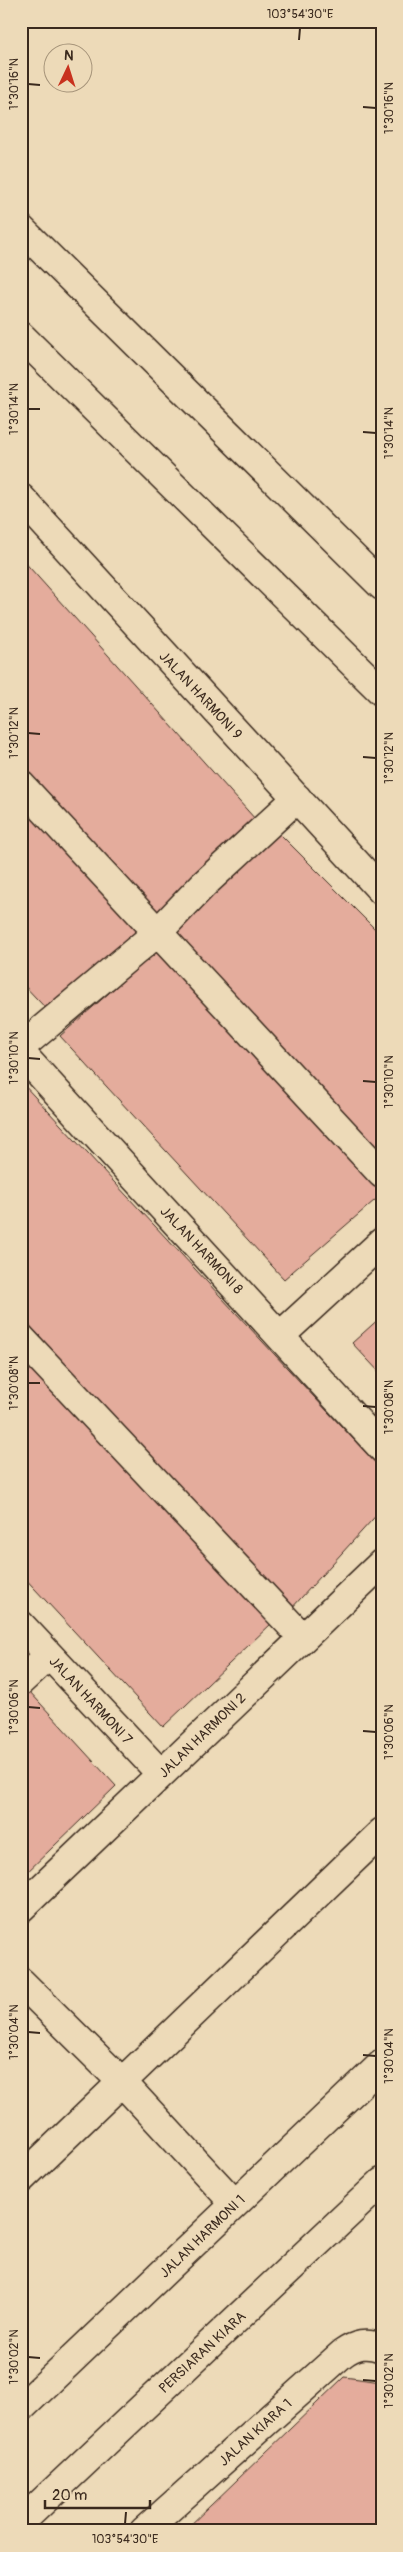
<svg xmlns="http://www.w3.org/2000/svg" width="403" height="2552" viewBox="0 0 403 2552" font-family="Pangolin,sans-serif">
	<rect width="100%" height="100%" fill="#eddab8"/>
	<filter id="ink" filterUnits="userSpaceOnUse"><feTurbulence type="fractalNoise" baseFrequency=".02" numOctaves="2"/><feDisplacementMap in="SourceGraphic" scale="10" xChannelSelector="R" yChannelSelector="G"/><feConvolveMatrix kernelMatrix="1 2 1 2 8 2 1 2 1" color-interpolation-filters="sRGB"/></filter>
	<g filter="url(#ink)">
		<path fill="#e4ac9c" stroke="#3b2a1e" d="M21 558 256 820 161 915 21 766Z
			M21 799 140 930 53 1016 21 982Z
			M279 833 382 936V1153L171 932Z
			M160 948 382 1189V1194L284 1279 60 1036Z
			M21 1082 382 1470V1509L291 1609 21 1316Z
			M382 1316V1375L352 1343Z
			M21 1355 272 1623 163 1727 21 1574Z
			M29 1691 116 1786 21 1878V1698Z
			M344 2377 382 2382V2531H184Z"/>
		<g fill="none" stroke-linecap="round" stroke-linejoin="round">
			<defs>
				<path id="minor" d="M21 498 382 891
					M21 785 382 1174
					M21 1047 158 932 203 885 297 798
					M21 1053 382 1448
					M281 1335 382 1242
					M21 1338 303 1638
					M21 1625 161 1774
					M21 1681 49 1655
					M21 1908 382 1563
					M21 1982 122 2082 235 2204
					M21 2179 382 1832
					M21 2408 382 2064
					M21 2522 382 2182
					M144 2531 342 2354C356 2344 366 2342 382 2348"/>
				<path id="major" d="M21 229 382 586
					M21 336 382 692"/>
			</defs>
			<use href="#minor" stroke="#3b2a1e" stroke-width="31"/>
			<use href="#major" stroke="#3b2a1e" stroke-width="31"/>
			<use href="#minor" stroke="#eddab8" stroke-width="28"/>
			<use href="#major" stroke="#eddab8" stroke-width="28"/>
		</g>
	</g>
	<path fill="none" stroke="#3b2a1e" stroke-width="2" d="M299 40 300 28M28 84 40 85M363 107 376 108M28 409H40M363 432 376 433M28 733 40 734M363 757 376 758M28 1058 40 1059M363 1081 376 1082M28 1383H40M363 1406 376 1407M28 1707 40 1708M363 1731 376 1732M28 2032 40 2033M363 2055 376 2056M28 2357 40 2358M363 2380 376 2381M125 2524 126 2512"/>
	<g text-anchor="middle" stroke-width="4.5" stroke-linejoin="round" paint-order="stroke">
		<g font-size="14" fill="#3b2a1e" stroke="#eddab8">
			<text transform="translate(201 695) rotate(47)" y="5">JALAN HARMONI 9</text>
			<text transform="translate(202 1250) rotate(47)" y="5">JALAN HARMONI 8</text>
			<text transform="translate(91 1700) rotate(47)" y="5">JALAN HARMONI 7</text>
			<text transform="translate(202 1735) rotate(-44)" y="5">JALAN HARMONI 2</text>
			<text transform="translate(202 2236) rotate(-44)" y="5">JALAN HARMONI 1</text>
			<text transform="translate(202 2352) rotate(-43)" y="5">PERSIARAN KIARA</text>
			<text transform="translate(255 2432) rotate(-42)" y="5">JALAN KIARA 1</text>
		</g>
	</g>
	<rect width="403" height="2552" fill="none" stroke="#eddab8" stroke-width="55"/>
	<g transform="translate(68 68) rotate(4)"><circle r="24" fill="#eddab8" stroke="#a6947a"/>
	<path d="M0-4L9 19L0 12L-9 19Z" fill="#c8321e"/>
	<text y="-8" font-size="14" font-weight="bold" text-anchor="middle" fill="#3b2a1e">N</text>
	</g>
	<path d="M45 2500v8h105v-8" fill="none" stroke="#3b2a1e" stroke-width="2.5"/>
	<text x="52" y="2500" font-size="15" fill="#3b2a1e" stroke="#eddab8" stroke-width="4" paint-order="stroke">20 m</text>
	<rect x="28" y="28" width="348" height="2496" fill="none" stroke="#3b2a1e" stroke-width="2"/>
	<g font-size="12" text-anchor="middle" fill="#3b2a1e">
		<text x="300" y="18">103°54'30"E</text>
		<text transform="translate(14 84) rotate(-90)" y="4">1°30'16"N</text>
		<text transform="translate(389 108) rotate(-90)" y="4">1°30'16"N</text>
		<text transform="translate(14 409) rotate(-90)" y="4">1°30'14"N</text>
		<text transform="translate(389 433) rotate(-90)" y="4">1°30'14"N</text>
		<text transform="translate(14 733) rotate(-90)" y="4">1°30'12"N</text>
		<text transform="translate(389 758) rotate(-90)" y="4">1°30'12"N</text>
		<text transform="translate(14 1058) rotate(-90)" y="4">1°30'10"N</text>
		<text transform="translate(389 1082) rotate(-90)" y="4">1°30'10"N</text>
		<text transform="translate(14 1383) rotate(-90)" y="4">1°30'08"N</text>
		<text transform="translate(389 1407) rotate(-90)" y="4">1°30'08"N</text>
		<text transform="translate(14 1707) rotate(-90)" y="4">1°30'06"N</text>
		<text transform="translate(389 1732) rotate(-90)" y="4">1°30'06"N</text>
		<text transform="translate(14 2032) rotate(-90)" y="4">1°30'04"N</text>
		<text transform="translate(389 2056) rotate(-90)" y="4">1°30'04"N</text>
		<text transform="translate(14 2357) rotate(-90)" y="4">1°30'02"N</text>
		<text transform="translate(389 2381) rotate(-90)" y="4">1°30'02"N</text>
		<text x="125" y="2543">103°54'30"E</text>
	</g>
</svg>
